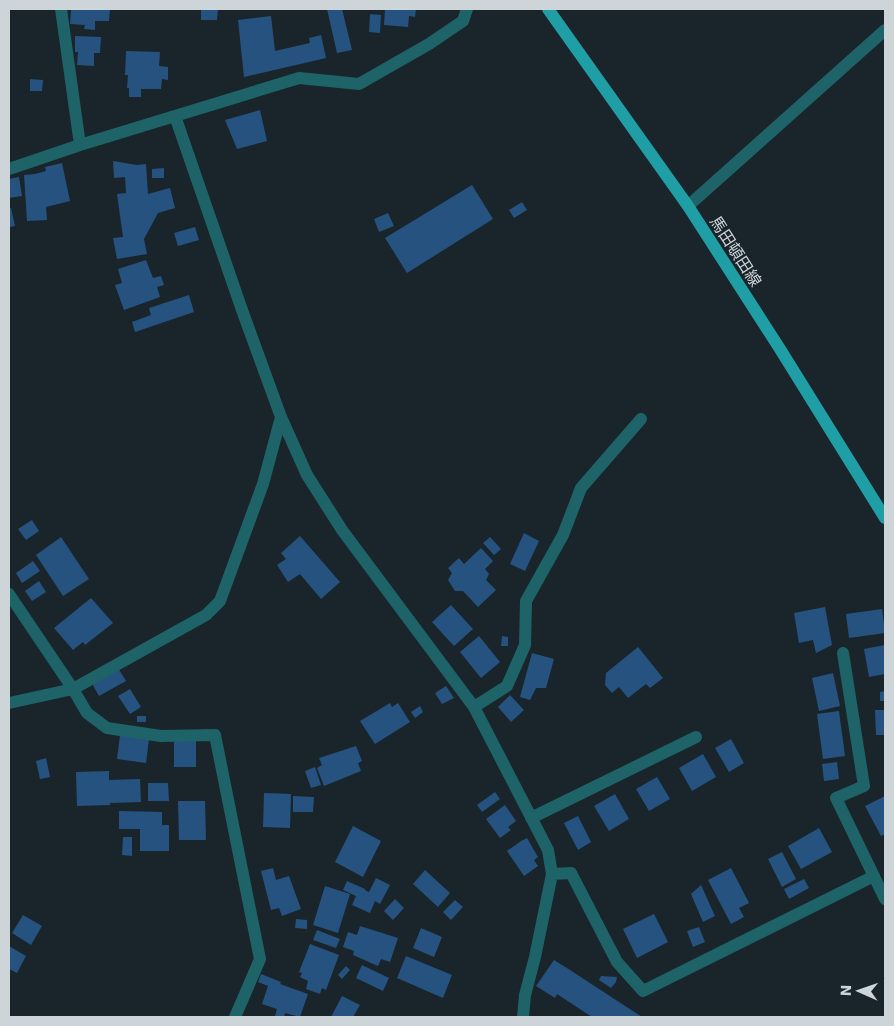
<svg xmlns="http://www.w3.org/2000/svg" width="894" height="1026" viewBox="0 0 894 1026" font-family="'DejaVu Sans','Noto Sans JP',sans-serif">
	<rect width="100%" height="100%" fill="#19252a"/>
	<path fill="#265280" d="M71 9H110L109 21H95V30L84 29 85 25 70 24Z
		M201 9H218L217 20H201Z
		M327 9H342L352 50 337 53Z
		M385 9H416L415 17 409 16 408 27 384 25Z
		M370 14 381 15 380 33 369 32Z
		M271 16 275 51 310 43 309 38 321 35 326 58 244 77 238 20Z
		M75 36 101 37 100 53H94V66L77 65 78 52H75Z
		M126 51 160 52 159 66 168 67V80L162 79 161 89H141V97H129V88H127L128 75H125Z
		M30 79 43 80 42 91H30Z
		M260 110 267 141 237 149 225 120Z
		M113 161 137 165 146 164 148 194 170 188 175 208 158 213 144 239 147 254 117 259 113 238 123 237 117 194 126 193 125 177 114 178Z
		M62 163 70 201 46 207 47 220 27 221 24 175 35 174 46 171 45 167Z
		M164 168V178H152V169Z
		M19 177 22 196 9 198V179Z
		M472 185 493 219 407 273 385 238Z
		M522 202 527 210 514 218 509 210Z
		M9 208H11L15 226 9 227Z
		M388 213 394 226 379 232 374 219Z
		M195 227 199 240 178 246 174 233Z
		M146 260 153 278 161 276 164 285 157 287 160 297 124 310 115 285 122 283 118 269Z
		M189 295 194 312 135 332 132 322 151 315 149 308Z
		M32 520 39 531 26 540 18 529Z
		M524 533 539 541 525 571 510 564Z
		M300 536 340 582 321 599 300 574 288 582 277 565 286 559 281 553Z
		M61 537 89 579 63 596 36 555Z
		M490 537 501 549 494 555 483 543Z
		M481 548 493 561 485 569 489 574 486 580 496 590 478 607 463 591H455L448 580 452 573 448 568 459 558 464 564Z
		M33 561 40 571 22 583 16 573Z
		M39 581 46 592 32 601 25 591Z
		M91 598 113 623 85 645 83 642 73 650 54 628Z
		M451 605 473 629 454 646 432 622Z
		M825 607 832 645 816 653 813 640 799 643 794 613Z
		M882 609 885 633 849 638 846 614Z
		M479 636 500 662 481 678 460 652Z
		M502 636 508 637V646H501Z
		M885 645V674L869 677 864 649Z
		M638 647 663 678 650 688 646 684 628 698 619 687 612 693 605 685 606 673Z
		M532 653 554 659 546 688H536L530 700 520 697Z
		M118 668 126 681 99 696 91 682Z
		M833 673 840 706 819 711 812 678Z
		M446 686 454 698 442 704 435 693Z
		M130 689 141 707 130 714 118 696Z
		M885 691V701H880V692Z
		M510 695 524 710 511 722 498 707Z
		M390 703 392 707 398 703 410 722 375 744 360 721Z
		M420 706 423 712 415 718 411 712Z
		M875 710H885V735H876Z
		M839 711 845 756 823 759 817 714Z
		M137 716H146V722H137Z
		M120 735 149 739 146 763 117 759Z
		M196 739V767H174V740Z
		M731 739 744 763 729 772 715 748Z
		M356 746 362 761 358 763 361 771 324 786 317 768 322 765 319 758Z
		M703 754 716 777 692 791 679 768Z
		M46 758 50 777 40 779 36 761Z
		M837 762 839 779 824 781 822 764Z
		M315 767 321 785 311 788 305 771Z
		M109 771V780L140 779 141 802 110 803V805L77 806 76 772Z
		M657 777 670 799 649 811 636 789Z
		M148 783H168L169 801H148Z
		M495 792 500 799 482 812 477 805Z
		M264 793 291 794 290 828 263 827Z
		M615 794 629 819 609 831 594 806Z
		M293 796 314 797 313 812H293Z
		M885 796V834L881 836 865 806Z
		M178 801H205L206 840H179Z
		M505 805 516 821 508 827 511 830 500 838 486 819Z
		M119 811 162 812V825H169V851H140V829H119Z
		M578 816 591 842 578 850 564 823Z
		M353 826 381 841 363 877 335 862Z
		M819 828 832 852 801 869 788 846Z
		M123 837H132V856L122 855Z
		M527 838 538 857 534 860 538 866 524 876 507 851 521 841Z
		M782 852 796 879 782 887 768 859Z
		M273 868 276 880 289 876 301 909 282 916 279 908 271 910 261 871Z
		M731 868 749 903 739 908 744 917 731 924 708 880Z
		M425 870 450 893 438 907 413 884Z
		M376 878 390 885 380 904 375 901 370 913 352 905 356 896 343 890 347 881 365 889V890L369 892Z
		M804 879 809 888 789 899 784 889Z
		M701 885 715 916 703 922 691 894Z
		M325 886 350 894 338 933 313 925Z
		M395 899 404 908 393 920 384 911Z
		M455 900 463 907 451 920 443 912Z
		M654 914 668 942 637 958 623 929Z
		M23 915 42 926 31 945 12 933Z
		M296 919 307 920V929L295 928Z
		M360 926 398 938 390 962 381 959 378 966 353 955 354 951 343 947 348 932 357 935Z
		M699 927 705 942 693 947 687 931Z
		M421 928 442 937 434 957 413 948Z
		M317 930 340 939 336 948 313 940Z
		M310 944 339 955 326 990 322 988 320 994 306 989 308 981 300 977 302 973 299 972Z
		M9 946 26 956 17 973 9 969Z
		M406 956 452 975 443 998 397 978Z
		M554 960 570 970 642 1017H592L557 994 555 998 536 986Z
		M362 965 389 978 383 991 356 978Z
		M346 966 350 970 342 979 338 975Z
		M261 974 281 982 280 984 308 994 300 1017 285 1013 284 1017 275 1016 277 1009 262 1004 268 986 258 982Z
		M601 976 617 977 616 982 611 988 599 980Z
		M342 996 360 1005 353 1017H331Z"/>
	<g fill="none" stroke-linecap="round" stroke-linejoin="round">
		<path stroke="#1d6367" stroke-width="12" d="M61 9 80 145
			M175 116 242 310 281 417 307 475 342 530 474 707 548 850 552 874 535 957 525 995 523 1017
			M9 169 80 145 299 78 359 84 429 44 463 21 467 9
			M688 206 885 30
			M9 594 73 689 87 713 107 728 161 736 215 735 260 959 235 1017
			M843 653 864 786 836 798 885 899
			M9 703 73 689 206 615 220 601 263 484 281 417
			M474 707 507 686 525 645 526 601 563 535 581 488 641 419
			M531 818 696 737
			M552 874 571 873 617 962 643 991 874 876"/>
		<path stroke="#209ea5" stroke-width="12" d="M548 9 688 206 780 349 885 518"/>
	</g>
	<g text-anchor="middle" stroke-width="4" stroke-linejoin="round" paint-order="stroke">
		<g font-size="16" fill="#cdd5d8" stroke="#19252a">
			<text transform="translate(736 251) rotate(57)" y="6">馬田頓田線</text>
		</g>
	</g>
	<rect width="894" height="1026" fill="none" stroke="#cdd5d8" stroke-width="20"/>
	<g transform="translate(859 991) rotate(272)" stroke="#19252a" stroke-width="4" paint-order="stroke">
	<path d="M0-4L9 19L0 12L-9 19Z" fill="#cdd5d8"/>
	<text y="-8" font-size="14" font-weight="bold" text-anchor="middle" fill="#cdd5d8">N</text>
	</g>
</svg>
